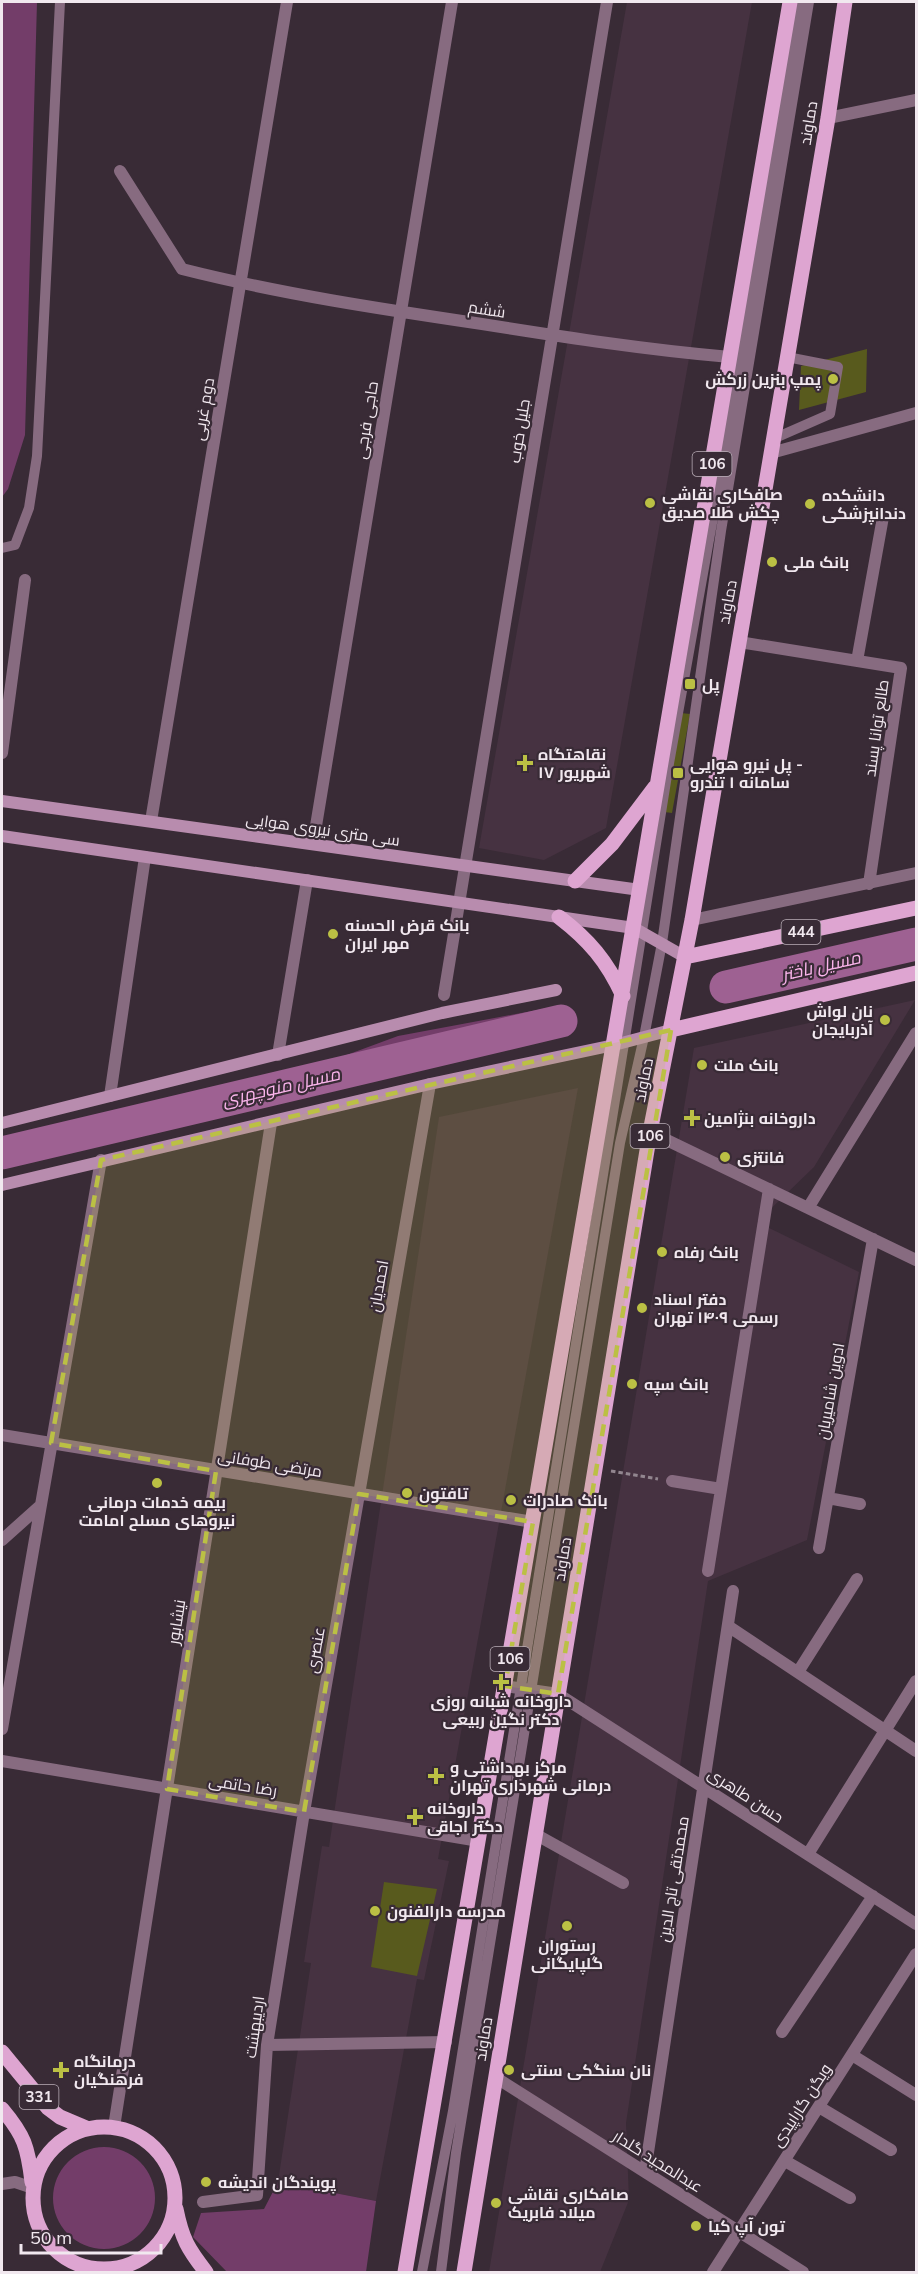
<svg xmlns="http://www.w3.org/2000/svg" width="918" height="2274" viewBox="0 0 918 2274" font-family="Mulish,Cairo,sans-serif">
	<rect width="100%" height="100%" fill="#392b36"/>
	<path fill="#463241" d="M627 2H752L606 828 544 860 479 848Z
		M915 1000 814 1167 757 1222 859 1272 807 1540 708 1581 626 2123 629 2200 600 2272H489L694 1048Z
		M578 1088 438 1859 449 1861 424 1980 417 1979 376 2201 278 2182 311 1963 304 1962 322 1846 329 1847 439 1117Z"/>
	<path fill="#733d69" d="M2 2H37L25 435 8 489 2 497Z
		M564 1005V1034L339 1088 333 1060 398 1036Z
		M53 2198a51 51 0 1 1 102 0a51 51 0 1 1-102 0Z
		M278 2182 376 2201 366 2272H227L193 2237 201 2213 264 2209Z"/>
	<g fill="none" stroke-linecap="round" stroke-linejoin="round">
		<path stroke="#9e6192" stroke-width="33" d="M726 987 916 944
			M2 1153 561 1021"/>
	</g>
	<path fill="#585a1d" d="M867 349 866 392 799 410 801 366Z
		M681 713 690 714 672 813 664 812Z
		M384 1882 437 1889 417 1976 371 1967Z"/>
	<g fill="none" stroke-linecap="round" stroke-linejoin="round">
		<path stroke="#92868f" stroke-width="3" stroke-dasharray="4.5 3" stroke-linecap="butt" d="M611 1471 658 1479"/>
		<path stroke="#876b80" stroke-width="10" d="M773 439 830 414 838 367 787 357
			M2 548 15 545 29 508 37 456 60 2
			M422 2272 453 2111 668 769 719 484 800 2
			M441 2272 456 2153 620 1143 644 1037 662 943 721 531 809 2"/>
		<path stroke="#876b80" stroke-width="12" d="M828 118 916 100
			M120 171 182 269C281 294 381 309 482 324 564 337 647 350 730 357
			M771 453 916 413
			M739 642 901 668 869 884
			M857 661 883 517
			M2 753 25 580
			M151 821 287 2
			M313 844 452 2
			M692 920 916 873
			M444 995 607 2
			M278 1055 307 880
			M110 1096 145 857
			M650 1132 916 1260
			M808 1208 916 1033
			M2 1435 533 1522
			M672 1481 721 1489
			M828 1498 860 1504
			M2 1540 40 1506
			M819 1548 873 1239
			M708 1571 769 1189
			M728 1626 916 1751
			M798 1672 857 1579
			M505 1686 558 1694 916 1924
			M2 1729 101 1160
			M2 1761 479 1841
			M535 1834 623 1883
			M808 1854 916 1681
			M782 2032 873 1896
			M267 2045 446 2042
			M852 2055 916 2095
			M495 2077 803 2272
			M819 2107 891 2150
			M114 2127 271 1123
			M785 2161 850 2198
			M645 2172 733 1591
			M2 2184 15 2182 33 2188
			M203 2202 257 2195 267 2045 304 1812 430 1084
			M94 2272V2269
			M713 2272 916 1954"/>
		<path stroke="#b88cae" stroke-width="12" d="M2 801 640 890
			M2 836 634 928 685 957
			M2 1123 442 1013 556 990
			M2 1185 430 1084 614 1045 671 1030"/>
		<path stroke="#dea5d1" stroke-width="15" d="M575 881 612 844 655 787
			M559 917C589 940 607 961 623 996
			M685 957 916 908
			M671 1030 916 973
			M2 2052 48 2108 60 2117 86 2128
			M2 2109C24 2135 28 2147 32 2182
			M33 2198a71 71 0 1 1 142 0a71 71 0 1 1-142 0Z
			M176 2209C182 2239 188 2249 206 2272
			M405 2272 790 2
			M464 2272 650 1132 692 920 828 118 845 2"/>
	</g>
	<path fill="#bbc044" fill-opacity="0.2" stroke="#bbc044" stroke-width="4.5" stroke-dasharray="12 8" stroke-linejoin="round" d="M671 1030 558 1694 505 1686 533 1522 359 1494 304 1812 167 1789 216 1471 51 1443 101 1160Z"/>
	<g fill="#bbc044" stroke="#392b36" stroke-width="2">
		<circle cx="833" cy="379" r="6"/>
		<circle cx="650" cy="503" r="6"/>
		<circle cx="810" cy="504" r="6"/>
		<circle cx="772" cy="562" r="6"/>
		<rect x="684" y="678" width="12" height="12" rx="3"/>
		<path d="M522 754h6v6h6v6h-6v6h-6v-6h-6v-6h6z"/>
		<rect x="672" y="767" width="12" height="12" rx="3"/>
		<circle cx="333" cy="934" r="6"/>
		<circle cx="885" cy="1020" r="6"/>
		<circle cx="702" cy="1065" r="6"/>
		<path d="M689 1109h6v6h6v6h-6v6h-6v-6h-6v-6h6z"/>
		<circle cx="725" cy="1157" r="6"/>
		<circle cx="662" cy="1252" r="6"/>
		<circle cx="642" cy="1308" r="6"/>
		<circle cx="632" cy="1384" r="6"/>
		<circle cx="157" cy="1483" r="6"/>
		<circle cx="407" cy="1493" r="6"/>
		<circle cx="511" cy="1500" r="6"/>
		<path d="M498 1673h6v6h6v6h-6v6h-6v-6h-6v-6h6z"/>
		<path d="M433 1767h6v6h6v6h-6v6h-6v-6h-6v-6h6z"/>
		<path d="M412 1808h6v6h6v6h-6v6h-6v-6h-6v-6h6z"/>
		<circle cx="375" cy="1911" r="6"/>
		<circle cx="567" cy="1926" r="6"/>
		<path d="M58 2061h6v6h6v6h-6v6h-6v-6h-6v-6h6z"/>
		<circle cx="509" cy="2070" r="6"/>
		<circle cx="206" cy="2182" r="6"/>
		<circle cx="496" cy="2203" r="6"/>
		<circle cx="696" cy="2226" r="6"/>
	</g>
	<g text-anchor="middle" stroke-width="4.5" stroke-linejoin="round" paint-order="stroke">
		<g fill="#392b36" stroke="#baafb8" stroke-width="1.5">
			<rect x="692.5" y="452" width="39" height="24" rx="4.5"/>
			<rect x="781.5" y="920" width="39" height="24" rx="4.5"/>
			<rect x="630.5" y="1124" width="39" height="24" rx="4.5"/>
			<rect x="490.5" y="1647" width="39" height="24" rx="4.5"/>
			<rect x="19.5" y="2085" width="39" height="24" rx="4.5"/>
		</g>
		<g font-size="15" font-weight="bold" fill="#f1e8ef">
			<text x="712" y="469">106</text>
			<text x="801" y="937">444</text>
			<text x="650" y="1141">106</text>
			<text x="510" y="1664">106</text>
			<text x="39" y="2102">331</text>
		</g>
		<g font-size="16" fill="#f1e8ef" stroke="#392b36">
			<text transform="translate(808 123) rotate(-81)" y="6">دماوند</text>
			<text transform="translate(487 309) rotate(9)" y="6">ششم</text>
			<text transform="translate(203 409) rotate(-80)" y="6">دوم غربی</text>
			<text transform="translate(366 420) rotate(-81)" y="6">حاجی فرجی</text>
			<text transform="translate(519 431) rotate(-81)" y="6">جلیل خوب</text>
			<text transform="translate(727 602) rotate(-80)" y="6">دماوند</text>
			<text transform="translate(876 728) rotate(-82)" y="6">طالع توانا پسند</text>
			<text transform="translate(323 829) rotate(8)" y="6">سی متری نیروی هوایی</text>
			<text transform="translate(643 1080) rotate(-79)" y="6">دماوند</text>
			<text transform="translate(378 1286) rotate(-80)" y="6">احمدیان</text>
			<text transform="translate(830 1391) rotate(-80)" y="6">ادوین شامیریان</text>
			<text transform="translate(270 1463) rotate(9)" y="6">مرتضی طوفانی</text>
			<text transform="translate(562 1559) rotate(-81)" y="6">دماوند</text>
			<text transform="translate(176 1622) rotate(-81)" y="6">نیشابور</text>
			<text transform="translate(315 1650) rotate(-80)" y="6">عنصری</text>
			<text transform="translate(243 1785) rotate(9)" y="6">رضا حاتمی</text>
			<text transform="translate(746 1795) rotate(33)" y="6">حسن طاهری</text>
			<text transform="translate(673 1879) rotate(-81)" y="6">محمدتقی تاج الدین</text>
			<text transform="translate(254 2027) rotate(-82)" y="6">اردیبهشت</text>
			<text transform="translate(483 2039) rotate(-81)" y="6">دماوند</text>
			<text transform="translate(801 2105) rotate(-57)" y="6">ویگن گاراپیدی</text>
			<text transform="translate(658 2161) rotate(32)" y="6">عبدالمجید گلدار</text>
		</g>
		<g font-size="16" font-weight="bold" fill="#f1e8ef" stroke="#392b36" text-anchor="start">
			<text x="821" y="385" text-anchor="end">پمپ بنزین زرکش</text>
			<text x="662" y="500">صافکاری نقاشی<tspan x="662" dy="18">چکش طلا صدیق</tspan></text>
			<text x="822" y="501">دانشکده<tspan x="822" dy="18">دندانپزشکی</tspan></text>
			<text x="784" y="568">بانک ملی</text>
			<text x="702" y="690">پل</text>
			<text x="538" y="760">نقاهتگاه<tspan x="538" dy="18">۱۷ شهریور</tspan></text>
			<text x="690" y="770">پل نیرو هوایی -<tspan x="690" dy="18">سامانه ۱ تندرو</tspan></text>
			<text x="345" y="931">بانک قرض الحسنه<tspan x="345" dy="18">مهر ایران</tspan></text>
			<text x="873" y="1017" text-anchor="end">نان لواش<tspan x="873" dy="18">آذربایجان</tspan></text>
			<text x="714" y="1071">بانک ملت</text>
			<text x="704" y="1124">داروخانه بنژامین</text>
			<text x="737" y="1163">فانتزی</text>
			<text x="674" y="1258">بانک رفاه</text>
			<text x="654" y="1305">دفتر اسناد<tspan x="654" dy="18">رسمی ۱۴۰۹ تهران</tspan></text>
			<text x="644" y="1390">بانک سپه</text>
			<text x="419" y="1499">تافتون</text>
			<text x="523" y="1506">بانک صادرات</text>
			<text x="157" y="1508" text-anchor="middle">بیمه خدمات درمانی<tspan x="157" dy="18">نیروهای مسلح امامت</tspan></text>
			<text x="501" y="1707" text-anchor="middle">داروخانه شبانه روزی<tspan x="501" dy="18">دکتر نگین ربیعی</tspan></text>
			<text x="450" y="1773">مرکز بهداشتی و<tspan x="450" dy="18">درمانی شهرداری تهران</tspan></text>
			<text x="427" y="1814">داروخانه<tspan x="427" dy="18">دکتر اجاقی</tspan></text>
			<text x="387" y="1917">مدرسه دارالفنون</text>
			<text x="567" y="1951" text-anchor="middle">رستوران<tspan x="567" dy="18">گلپایگانی</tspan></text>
			<text x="74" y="2067">درمانگاه<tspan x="74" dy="18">فرهنگیان</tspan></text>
			<text x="521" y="2076">نان سنگکی سنتی</text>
			<text x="218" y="2188">پویندگان اندیشه</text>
			<text x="508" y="2200">صافکاری نقاشی<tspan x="508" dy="18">میلاد فابریک</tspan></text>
			<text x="708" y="2232">تون آپ کیا</text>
		</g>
		<g font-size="18" font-style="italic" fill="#fbb5ec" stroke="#392b36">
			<text transform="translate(821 966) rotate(-13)" y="6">مسیل باختر</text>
			<text transform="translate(281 1087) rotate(-13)" y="6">مسیل منوچهری</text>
		</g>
	</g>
	<rect width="918" height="2274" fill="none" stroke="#f1e8ef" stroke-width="6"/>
	<path d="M21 2244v9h140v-9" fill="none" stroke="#f1e8ef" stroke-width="3"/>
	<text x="30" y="2244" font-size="18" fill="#f1e8ef" stroke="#392b36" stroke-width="4.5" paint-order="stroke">50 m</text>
</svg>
